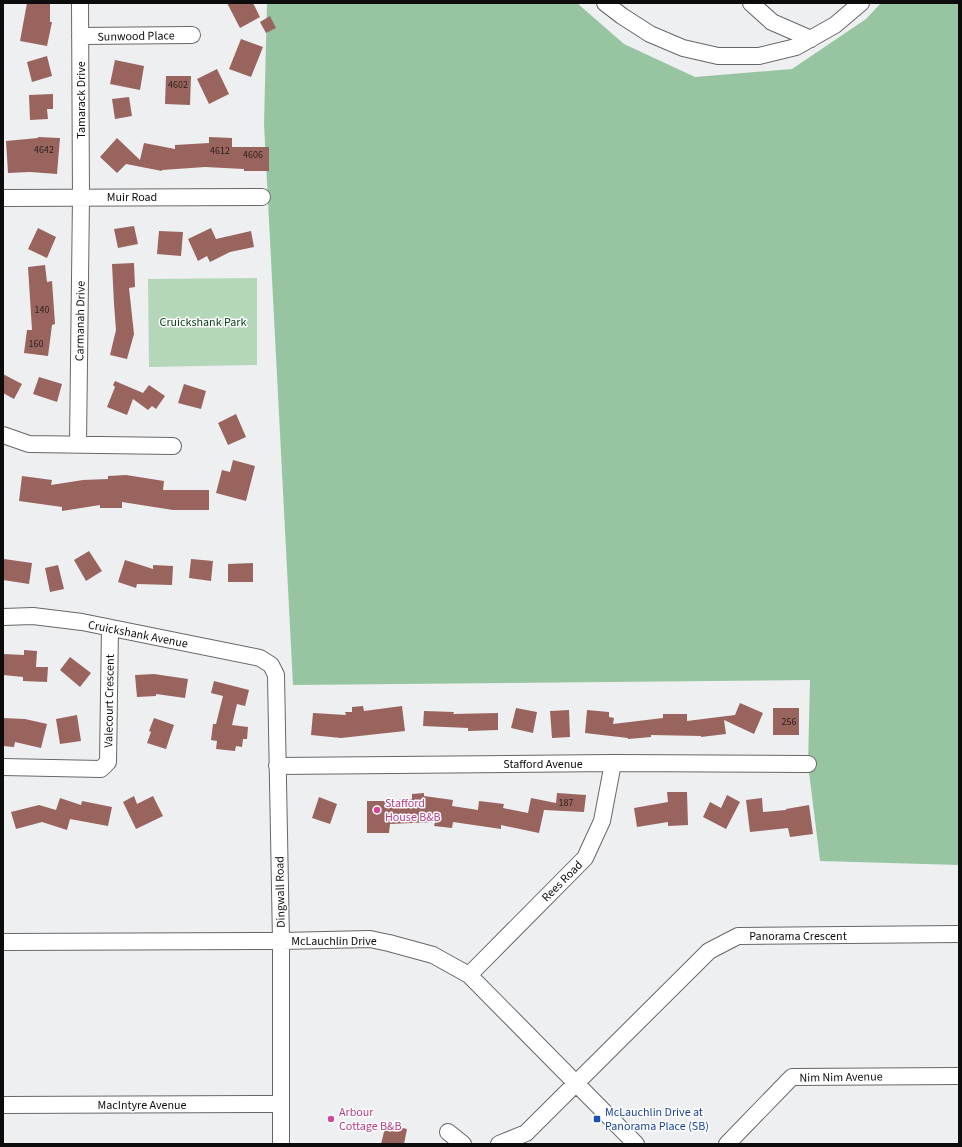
<svg xmlns="http://www.w3.org/2000/svg" width="962" height="1147" viewBox="0 0 962 1147" font-family="'Source Sans 3',sans-serif">
	<rect width="100%" height="100%" fill="#eeeff1"/>
	<path fill="#b4d7ba" d="M257 278V365L149 367 148 279Z"/>
	<path fill="#98c5a1" d="M267 3H577L624 44 695 77 792 69 866 19 881 3H959V865L820 861 808 764 810 680 293 685 264 124Z"/>
	<path fill="#99645d" d="M27 3H50V22H52L47 46 20 41Z
		M227 3H253L260 17 240 28Z
		M270 16 276 28 266 33 260 22Z
		M241 39 263 47 251 77 229 69Z
		M47 56 52 76 32 82 27 62Z
		M115 60 144 66 140 90 110 84Z
		M217 69 229 94 209 104 197 79Z
		M166 76H191L190 105 165 104Z
		M53 94V109H47L48 119 30 120 29 95Z
		M129 97 132 116 115 119 112 99Z
		M38 137 60 138 57 174 30 172 8 173 6 141 38 138Z
		M209 137 232 138V147H269V171H244V169L205 167 162 170V171L126 164 117 173 100 157 117 138 140 160 144 143 175 149V145L209 143Z
		M134 226 138 244 118 248 114 229Z
		M38 228 56 237 47 258 28 249Z
		M211 228 216 239 251 231 254 247 230 252 210 262 207 256 198 261 188 239Z
		M159 231 183 232 181 256 157 254Z
		M134 263 135 287 129 288 134 334 127 359 110 355 116 330 114 304 112 264Z
		M45 265 47 282 52 281 55 324 52 325 48 356 24 353 27 330H32L28 267Z
		M3 374 22 384 14 399 3 393Z
		M39 377 62 384 57 402 33 394Z
		M115 381 143 393 149 385 165 396 156 409 152 406 148 410 133 399 127 415 107 407 115 387 113 385Z
		M184 384 206 391 201 409 178 403Z
		M236 414 246 437 228 445 218 423Z
		M233 460 255 466 246 501 216 493 222 470 230 472Z
		M126 475 164 481 163 490H209V510H173L122 502V508H100V505L62 511V507L19 501 22 476 52 480 51 485 83 480 108 479V476Z
		M89 551 102 571 86 581 74 560Z
		M4 559 32 563 29 584 3 580Z
		M191 559 213 561 211 581 189 578Z
		M125 560 153 569V565L173 566 172 585 137 584 136 588 118 582Z
		M253 563V582H228V564Z
		M58 565 64 589 50 592 45 568Z
		M24 650 37 651 36 667H48L47 682 23 681V677L3 675V654L24 655Z
		M70 657 91 673 80 687 60 670Z
		M154 674 188 679 185 698 156 694V696L137 697 135 675Z
		M214 681 249 690 245 706 237 704 232 725 248 727 247 739H243L242 747 236 746 235 751 216 749 217 741 211 740 213 724H216L223 696 211 693Z
		M740 703 763 713 754 734 724 720 726 734 701 737V736L651 735V737L628 739V738L585 733 587 710 609 712V717L614 718 613 724 663 718V714H687V721L735 715Z
		M363 706 364 711 402 706 405 731 341 738 311 735 313 713 346 715 345 712H352V707Z
		M516 708 537 712 533 733 511 728Z
		M773 708H799V735H773Z
		M569 710 570 737 552 738 550 711Z
		M424 711 454 712 453 714 498 713V730L468 731V728L423 726Z
		M77 715 81 741 60 744 56 719Z
		M3 718 25 719 47 724 41 748 15 742 14 747 3 746Z
		M154 718 174 725 166 749 147 743 151 732 149 731Z
		M667 792H687L688 825 668 826V822L637 827 634 808 668 802Z
		M424 793V796L453 800 452 806 478 810 479 801 504 804 503 808 528 813 531 798 556 803 557 793 586 795 584 812 544 810 539 833 501 825V829L453 822 452 828 434 826 435 822 390 824 389 833H367V801H397V800L412 799V794Z
		M727 795 740 802 726 829 703 817 710 802 721 808Z
		M134 796 137 804 153 796 163 816 136 829 123 802Z
		M319 797 337 804 330 824 312 818Z
		M60 798 81 805 82 801 112 807 108 826 70 819 67 830 42 822 16 829 11 812 39 805 56 810Z
		M762 798 763 812 786 810V809L809 805 813 834 790 837 788 828 750 832 746 800Z
		M386 1124 407 1129 404 1144H381Z"/>
	<g fill="none" stroke-linecap="round" stroke-linejoin="round">
		<defs>
			<path id="minor" d="M605 3 622 16 650 34 683 48 718 56H759L796 47 835 25 861 3
				M751 3 772 22 811 39
				M80 36 192 35
				M3 198 262 197
				M3 435 29 444 173 446
				M78 444 81 197 80 3
				M3 617 33 616 82 622 260 658 271 665 276 675 281 941V1144
				M277 766 613 763 808 764
				M3 767 101 769 108 762 110 628
				M3 942 281 941 370 939 389 943 433 955 469 975 636 1144
				M469 975 585 858 602 821 613 763
				M3 1105 281 1104
				M448 1132 463 1144
				M499 1144 526 1133 709 951 738 936 959 934
				M727 1144 792 1077 959 1076"/>
		</defs>
		<use href="#minor" stroke="#666769" stroke-width="18"/>
		<use href="#minor" stroke="#fff" stroke-width="16"/>
	</g>
	<g fill="#d1479c" stroke="#fff" stroke-width="1.5">
		<circle cx="377" cy="810" r="4"/>
		<circle cx="331" cy="1119" r="4"/>
	</g>
	<rect fill="#1a4fb4" stroke="#fff" stroke-width="1.5" x="593" y="1115" width="8" height="8" rx="2"/>
	<g text-anchor="middle" stroke-width="3" stroke-linejoin="round" paint-order="stroke">
		<g font-size="10" fill="#2f2221">
			<text x="178" y="88">4602</text>
			<text x="44" y="153">4642</text>
			<text x="220" y="154">4612</text>
			<text x="253" y="158">4606</text>
			<text x="42" y="313">140</text>
			<text x="36" y="347">160</text>
			<text x="789" y="725">256</text>
			<text x="566" y="806">187</text>
		</g>
		<g font-size="12" fill="#0c0c0d" stroke="#fff">
			<text transform="translate(136 36) rotate(-1)" y="4">Sunwood Place</text>
			<text transform="translate(81 100) rotate(-90)" y="4">Tamarack Drive</text>
			<text x="132" y="201">Muir Road</text>
			<text transform="translate(80 321) rotate(-89)" y="4">Carmanah Drive</text>
			<text transform="translate(138 634) rotate(11)" y="4">Cruickshank Avenue</text>
			<text transform="translate(109 701) rotate(-89)" y="4">Valecourt Crescent</text>
			<text x="543" y="768">Stafford Avenue</text>
			<text transform="translate(562 881) rotate(-45)" y="4">Rees Road</text>
			<text transform="translate(280 892) rotate(-91)" y="4">Dingwall Road</text>
			<text x="798" y="940">Panorama Crescent</text>
			<text x="334" y="945">McLauchlin Drive</text>
			<text transform="translate(841 1077) rotate(-1)" y="4">Nim Nim Avenue</text>
			<text x="142" y="1109">MacIntyre Avenue</text>
		</g>
		<g font-size="12" fill="#033a18" stroke="#fff">
			<text x="203" y="326">Cruickshank Park</text>
		</g>
		<g font-size="12" fill="#b23c85" stroke="#fff" text-anchor="start">
			<text x="385" y="807">Stafford<tspan x="385" dy="14">House B&amp;B</tspan></text>
			<text x="339" y="1116">Arbour<tspan x="339" dy="14">Cottage B&amp;B</tspan></text>
		</g>
		<g font-size="12" fill="#164399" stroke="#fff" text-anchor="start">
			<text x="605" y="1116">McLauchlin Drive at<tspan x="605" dy="14">Panorama Place (SB)</tspan></text>
		</g>
	</g>
	<rect width="962" height="1147" fill="none" stroke="#0c0c0d" stroke-width="8"/>
</svg>
